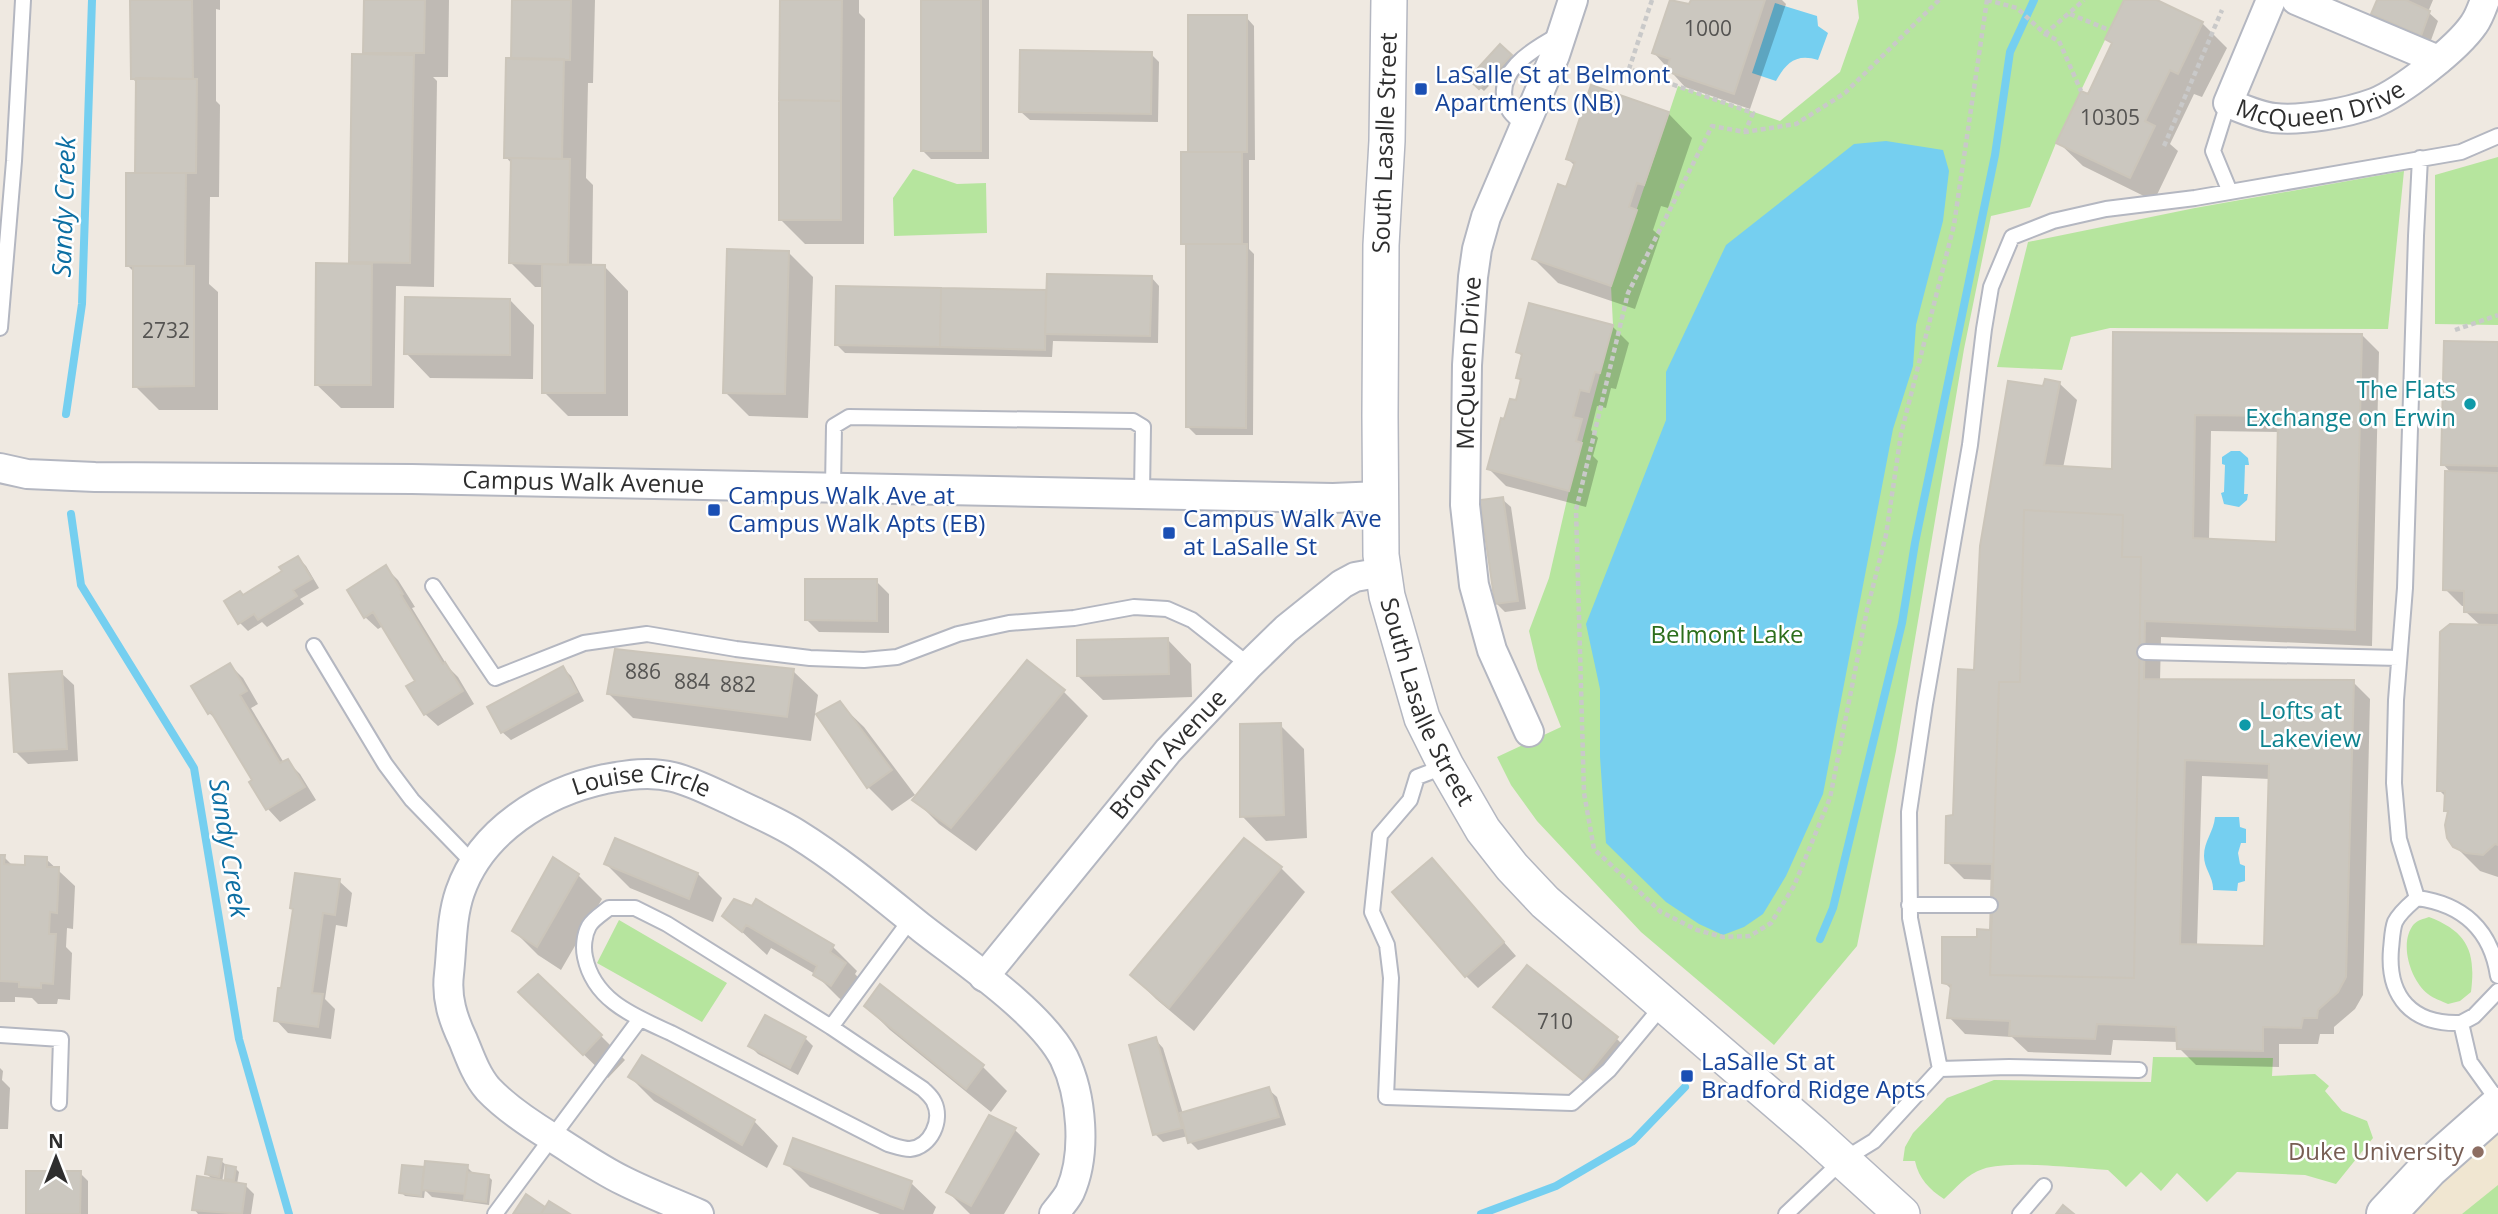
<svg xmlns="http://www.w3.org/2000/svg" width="2498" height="1214" viewBox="0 0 2498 1214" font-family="'Open Sans',sans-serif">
	<rect width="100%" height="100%" fill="#efe9e1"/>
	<path fill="#f0e6d1" d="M2498 1117V1214H2398Z"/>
	<path fill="#b6e59e" d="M1857 0H2124L2056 143 2030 207 1991 216 1964 349 1896 751 1857 946 1774 1045 1641 932 1537 821 1511 785 1497 757 1561 727 1538 669 1529 631 1549 578 1569 491 1613 325 1611 286 1678 86 1780 121 1840 72 1859 18Z
		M2498 157V325L2435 324V175Z
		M913 169 957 184 986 183 987 233 894 236 893 198Z
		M2404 171 2388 329 2110 328 2071 337 2062 370 1997 367 2028 242 2195 208Z
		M2429 917C2468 932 2476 952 2471 992L2460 1001 2448 1004C2442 1001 2434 999 2428 994 2411 981 2398 943 2414 924 2418 920 2423 919 2429 917Z
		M619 920 727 983 702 1022 597 963Z
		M2153 1057 2273 1058 2272 1076 2315 1074 2329 1086 2325 1091 2342 1111 2367 1121 2373 1138 2336 1184 2305 1175 2237 1172 2207 1202 2177 1173 2161 1191 2141 1172 2126 1187 2108 1170C2078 1168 2010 1160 1983 1169 1967 1174 1956 1188 1944 1199 1929 1189 1919 1179 1915 1161H1903L1905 1147 1913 1133 1947 1098 1994 1080 2151 1082Z
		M2498 1185V1214H2462Z"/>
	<path fill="#75cff0" d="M1775 3 1817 16 1818 26 1828 33 1818 60C1796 53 1786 63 1776 81L1752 73Z
		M1886 141 1943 150 1949 171 1943 221 1916 325 1913 366 1893 429 1823 794 1786 876 1763 914 1744 927 1723 935 1699 924 1666 902 1606 843 1600 757V689L1586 624 1666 420V372L1726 245 1854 144Z
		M2231 451H2240L2248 458 2249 465H2245L2244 494H2248L2247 500 2239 507 2224 504 2221 493 2224 492 2225 465 2222 464V457Z
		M2215 817H2239L2240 827 2246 829V843H2241L2238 853 2240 864 2245 866V881L2238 883 2237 891 2213 890C2214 878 2204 869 2204 856 2204 841 2214 831 2215 817Z"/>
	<path fill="#0003" fill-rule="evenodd" d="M132 0H220V10L216 9V101L220 105 219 197H210L209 284 218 292V410H159L135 386V273L128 266 137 175V83L132 78Z
		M366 0H449L448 77H433L437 81 434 287 396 286 394 408H341L316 384 350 265 354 56H369L365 52Z
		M514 0H595L593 83H588L586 178 593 185 592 266H604L628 291V416H568L544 392V287H535L511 263 512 164 506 157Z
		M782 0H859V13L865 19 864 244H805L781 220Z
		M922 0H989V159H931L922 150Z
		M1672 0 1690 7 1693 0H1782L1786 4 1750 109 1685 87 1654 53Z
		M2125 0H2153L2202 23 2227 48 2202 97 2194 94 2170 144 2178 151 2154 201 2083 166 2058 142 2089 96 2113 45 2107 39Z
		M2379 0H2433L2428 12 2438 21 2430 43 2381 22 2373 13Z
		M1246 17 1254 26 1255 160H1249V249L1254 254 1253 435H1196L1187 426 1188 248 1183 243 1189 154Z
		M1500 47 1514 60 1484 91 1470 79Z
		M1151 54 1159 62 1158 122 1030 120 1021 112Z
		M1668 113 1692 138 1668 208 1661 206 1653 230 1660 236 1635 309 1558 283 1534 259 1567 189 1575 166 1568 159Z
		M788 252 813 277 808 418 749 416 725 392Z
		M1151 277 1159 286 1158 343 1053 341 1052 357 845 353 837 345 838 287 1048 292Z
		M510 300 534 325 533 379 430 378 406 353Z
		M1612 326 1629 343 1616 389 1611 388 1606 408 1597 406 1591 430 1598 438 1593 456 1598 461 1586 507 1506 486 1489 469 1505 422 1517 402 1522 382 1518 378 1523 357 1518 352Z
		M2115 333 2362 335 2379 352 2372 646 2161 637 2160 681 2353 682 2370 699 2363 995 2355 1009 2334 1027V1034H2320L2318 1044H2279V1067L2196 1065 2179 1048 2178 1042 2113 1040 2111 1055 2028 1052 2012 1037 1965 1034 1949 1017 1952 990 1944 982 1978 939 1992 932 1993 880 1964 879 1947 862 1975 671 2045 388 2060 384 2077 400 2063 468 2114 471ZM2211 431 2279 432 2278 544 2209 540ZM2202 776 2270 779 2266 947 2197 946Z
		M2498 344V877L2480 871 2455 846 2449 813 2446 810V797L2439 790 2481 626 2466 612V606H2462L2445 589 2451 473 2443 464Z
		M1502 499 1511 507 1526 609 1505 612 1496 603Z
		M298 558 306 566 319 588 300 599 304 604 267 627 262 622 248 631 240 623 243 597 284 572Z
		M386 568 398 580 415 607 412 608 448 667 458 677 474 704 438 726 425 714 417 682 383 626 378 629 365 617Z
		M876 581 889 594V633L819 632 807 620Z
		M1167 639 1191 664 1192 697 1103 700 1078 676Z
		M1027 662 1064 692 1088 716 976 851 939 824 915 800Z
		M230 665 243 678 258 704 251 708 284 763 287 761 300 774 316 800 280 822 268 809 251 782 254 781 219 722 209 713Z
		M563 668 571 676 584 701 511 740 502 732Z
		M793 671 818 695 811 741 633 718 609 694Z
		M61 673 74 685 78 761 28 764 16 752Z
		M839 703 864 727 915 795 892 811 868 787Z
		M1280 725 1304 749 1307 838 1266 841 1242 816Z
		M1244 840 1281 868 1305 892 1194 1031 1156 999 1132 975Z
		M0 857H4L14 867H27L46 859 75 886 73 929 67 928 66 947 72 953 70 1000 58 999 57 1004H38L32 998 15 997V1002H0Z
		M606 864 698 874 722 898 713 922 630 888Z
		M1444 873 1516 956 1478 988 1466 976Z
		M578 875 602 899 561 970 538 955 514 931Z
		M339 881 352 893 347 927 336 925 325 999 335 1009 331 1039 288 1033 276 1020 283 990 295 911 292 908Z
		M752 908 833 947 857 971 855 974 869 989 855 1009 839 998 815 974 771 948 767 955 725 916Z
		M866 1006 983 1067 1007 1091 991 1112 890 1030Z
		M1495 1007 1617 1039 1629 1051 1597 1091Z
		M544 1016 601 1036 625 1060 608 1078Z
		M805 1038 813 1046 798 1075 758 1054 750 1046Z
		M1155 1039 1163 1048 1183 1114 1268 1089 1277 1097 1286 1125 1198 1150 1190 1142 1188 1136 1163 1142 1155 1134Z
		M0 1068 3 1071 2 1080 10 1088 8 1129H0Z
		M630 1077 754 1121 778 1146 767 1168 654 1101Z
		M990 1118 1015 1130 1040 1154 1004 1214H970L948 1192Z
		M221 1161 225 1164 222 1182 231 1183 226 1178 235 1168 239 1172 237 1184 245 1185 254 1194 251 1214H198L194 1209 214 1181 207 1174Z
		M786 1163 911 1183 936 1207 933 1214H880L810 1187Z
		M404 1167 426 1169 467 1167 475 1175 488 1176 492 1180 489 1205 432 1197 425 1190 424 1198 405 1196 401 1192Z
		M80 1173 88 1181V1214H28Z"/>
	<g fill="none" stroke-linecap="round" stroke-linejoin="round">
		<path stroke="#75cff0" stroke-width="8" d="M66 414 82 304 92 0
			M71 514 81 585 194 768 239 1039 289 1214
			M1820 939 1833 908 1902 623 1915 543 1995 155 2010 52 2034 0
			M1481 1214 1556 1186 1633 1141 1685 1087"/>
	</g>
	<path fill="#cbc7bf" stroke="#cbc5ba" stroke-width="2" fill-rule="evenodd" d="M130 0H192L193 79H131Z
		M364 0H425L424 53H363Z
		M512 0H571L570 60 511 59Z
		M780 0H842L841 101 779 100Z
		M921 0H981V151H921Z
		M1670 0 1689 4 1691 0H1765L1734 94 1666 71 1670 59 1652 53Z
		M2124 0H2157L2203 22 2178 74 2170 70 2145 121 2155 126 2130 178 2056 143 2081 91 2088 94 2112 43 2105 39Z
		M2377 0H2406L2430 11 2421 36 2371 14Z
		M1188 15H1247V152H1188Z
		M1500 44 1512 55 1479 89 1468 79Z
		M1020 50 1152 52 1151 114 1019 112Z
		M352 54 414 55 410 263 349 262Z
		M506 58 564 59 562 159 504 158Z
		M136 78 197 79 196 173H135Z
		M1591 85 1669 112 1644 185 1637 183 1629 207 1637 210 1611 286 1532 259 1558 184 1566 187 1575 162 1566 159Z
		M779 100 841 101V220H779Z
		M1181 152H1242V244H1181Z
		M511 158 570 159 568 265 509 263Z
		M126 173H186L185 266H126Z
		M1186 244H1247L1246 428 1186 427Z
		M727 249 789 251 785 394 723 393Z
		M316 263 372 264 371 385H315Z
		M542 264 605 265V393H542Z
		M133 266H194V386L133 387Z
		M1047 274 1152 276 1150 336 1045 334Z
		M836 286 941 288 940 347 835 345Z
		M941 288 1046 290 1045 350 940 347Z
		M405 297 510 299V355L404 354Z
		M1529 303 1613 325 1600 373 1595 372 1589 392 1580 390 1573 417 1582 419 1576 441 1582 443 1569 491 1487 469 1501 418 1504 419 1510 399 1516 400 1521 379 1516 378 1522 354 1516 352Z
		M2113 332 2362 334 2355 630 2145 621 2144 679 2354 680 2346 977 2338 992 2318 1010 2317 1018H2303L2301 1028 2263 1027V1051L2177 1049 2176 1027 2097 1024 2095 1039 2009 1036 2010 1021 1947 1018 1951 985 1942 983V937H1977V929L1990 930 1992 864 1945 863 1946 816 1953 815 1958 669 1974 670 1980 546 2008 381 2043 386 2045 379 2060 382 2044 465 2112 469ZM2195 415 2278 416 2276 542 2193 538ZM2024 510 2123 515 2122 557H2141L2134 978 1990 975 1999 682H2020ZM2185 760 2269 764 2264 946 2180 944Z
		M2444 341 2498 342V466L2441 465Z
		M2445 471 2498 473V613L2464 612V591L2443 590Z
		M1503 497 1518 601 1495 604 1480 500Z
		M2024 510 2123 515 2122 557H2141L2134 978 1990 975 1999 682H2020Z
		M298 556 312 579 293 590 297 596 258 620 254 614 238 624 224 601 240 591 243 595 282 571 279 567Z
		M386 565 403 594 401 595 443 664 445 662 463 691 424 715 406 686 415 681 373 612 364 618 347 590Z
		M805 579H877V621L805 620Z
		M2450 624 2498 625V845L2495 844 2483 855 2466 853 2453 847 2447 838 2445 825 2448 811H2444L2445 791H2437L2440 632Z
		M1168 638 1169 674 1077 676V640Z
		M615 649 794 669 787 717 607 694Z
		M1027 660 1065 690 951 828 912 800Z
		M230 663 247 691 240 695 280 763 288 759 305 787 266 810 249 782 252 780 211 712 208 714 191 686Z
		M563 666 577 692 501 733 487 707Z
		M62 671 67 749 14 752 9 674Z
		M840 701 892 770 867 788 816 714Z
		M1281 723 1284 815 1240 817V724Z
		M615 838 698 873 689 899 604 864Z
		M1244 838 1282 867 1169 1008 1130 975Z
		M0 855H5L4 864 25 865V856L47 857V867H59L57 913 50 912 49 934H56L53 984 41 983V988L19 987V982L0 981Z
		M553 857 579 874 537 947 512 931Z
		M1432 858 1504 942 1465 977 1392 892Z
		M295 873 340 879 335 915 323 913 312 993 323 994 318 1027 274 1021 278 988H281L293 909 290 908Z
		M734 899 752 906 756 899 834 945 830 952 846 963 831 986 813 975 817 966 746 925 742 932 722 916Z
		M1527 965 1618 1037 1583 1080 1493 1007Z
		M538 974 602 1035 583 1055 518 992Z
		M880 984 984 1065 966 1089 864 1006Z
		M765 1015 806 1037 790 1068 748 1046Z
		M1156 1037 1182 1128 1153 1135 1129 1045Z
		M642 1055 755 1120 742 1145 628 1077Z
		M1269 1087 1279 1117 1188 1143 1180 1113Z
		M989 1115 1016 1128 971 1206 946 1192Z
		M793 1138 912 1181 903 1209 784 1164Z
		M208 1157 222 1159 219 1177 205 1174Z
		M425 1161 468 1165 465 1194 422 1190Z
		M226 1165 236 1167 234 1180 225 1179Z
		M402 1165 424 1167 421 1196 399 1193Z
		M26 1171H81L80 1214H26Z
		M467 1172 489 1175 486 1202 464 1200Z
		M197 1176 246 1184 242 1214 192 1210Z
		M526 1194 545 1207 541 1214H513Z
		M549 1201 570 1214H541Z
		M2063 1205 2074 1214H2056Z"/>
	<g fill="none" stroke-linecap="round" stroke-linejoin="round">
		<defs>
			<path id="service" d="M2228 103 2213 151 2230 192
				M1525 126C1520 121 1512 116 1509 110 1489 74 1533 49 1559 35
				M0 328 14 161 23 0
				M833 487 834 426 849 417 1133 421 1143 427 1142 493
				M433 586 495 678 584 643 647 634 736 649 810 658 864 660 897 657 958 634 1009 623 1074 618 1134 607 1167 609 1192 620 1249 665
				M314 646 385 764 412 800 474 864
				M2145 652 2399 658
				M1446 766 1417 777 1410 800 1380 835 1372 912 1387 945 1391 978 1386 1097 1572 1103 1609 1070 1663 1005
				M2417 898 2399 839 2394 783 2396 700 2405 588 2416 236 2420 158
				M2417 898C2409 905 2400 912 2395 922 2392 930 2392 941 2391 949 2387 997 2412 1025 2461 1023L2470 1062 2498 1101
				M2417 898C2462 904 2491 929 2498 976
				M1909 905H1990
				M2461 1023 2474 1016 2498 991
				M831 1027 923 1089C927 1093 932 1097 934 1102 943 1120 931 1147 910 1149 903 1149 895 1146 888 1144L671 1033C634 1016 594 1001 585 957 583 948 584 935 589 926 593 919 603 913 609 908H635L667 924 831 1027 911 919
				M0 1035 61 1039 59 1103
				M2139 1070 2009 1067 1940 1069 1910 918 1909 812 1925 704 1970 445 1984 329 1991 287 2012 237 2053 221 2106 209 2195 198 2461 152 2498 136
				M495 1214 640 1019
				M1786 1214 1843 1160 1874 1141 1940 1069
				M2020 1214 2044 1186"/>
			<g id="minor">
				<path id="s1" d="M2271 0 2228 103C2243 109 2258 116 2274 118 2302 121 2347 113 2374 103 2401 92 2457 49 2474 24 2479 17 2482 8 2485 0"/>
				<path d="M2296 0 2438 60"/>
				<path id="s2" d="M0 468 27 474 95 477 412 479 1333 498 1380 496"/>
				<path id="s3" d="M1529 732 1492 650 1474 585 1465 505 1467 365 1473 277 1477 249 1486 217 1555 55 1573 0"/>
				<path id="s4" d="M984 977 1168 751 1249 665 1286 629 1342 584 1355 577 1383 572"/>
				<path id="s5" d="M699 1214C674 1203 648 1193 624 1181 599 1169 577 1153 553 1138 530 1124 507 1109 488 1089 476 1075 470 1057 463 1040 453 1019 446 998 449 974 452 948 451 918 460 892 481 831 544 792 605 779 627 775 650 771 673 777 694 782 716 794 736 803 756 813 778 822 797 834 842 862 882 896 923 929 964 961 1041 1013 1064 1058 1082 1095 1087 1154 1070 1192 1066 1200 1059 1207 1054 1214"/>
			</g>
			<g id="tertiary">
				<path id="s6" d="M1389 0 1387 141 1381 245 1380 416 1381 555 1387 596 1422 718 1446 766 1483 830 1512 867 1545 902 1814 1134 1902 1214"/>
			</g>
			<path id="secondary" d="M2386 1214 2429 1168 2498 1107"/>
		</defs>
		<use href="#service" stroke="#b4b7c1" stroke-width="18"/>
		<use href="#minor" stroke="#b4b7c1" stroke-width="32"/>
		<use href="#tertiary" stroke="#b4b7c1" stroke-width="38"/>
		<use href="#secondary" stroke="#b4b7c1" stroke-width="42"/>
		<path stroke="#c9c9c9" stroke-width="4.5" stroke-dasharray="5 3.5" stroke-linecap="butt" d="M1652 0 1629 69 1753 113 1745 132
			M1939 0 1845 93 1796 124 1745 132 1712 126 1628 293 1576 510 1584 793 1594 849 1661 912 1697 930 1723 937 1750 936 1771 923 1794 886 1830 798 1867 610 1886 535 1901 434 1954 225 1987 0
			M1987 0 2017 8 2045 34 2059 41 2081 91
			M2070 14 2109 30
			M2045 34 2084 0
			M2164 146 2222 10
			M2455 330 2498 315"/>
		<use href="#service" stroke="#fff" stroke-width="14"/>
		<use href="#minor" stroke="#fff" stroke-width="28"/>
		<use href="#tertiary" stroke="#fff" stroke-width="35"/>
		<use href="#secondary" stroke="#fff" stroke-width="38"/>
	</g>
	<g fill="#1a4fb4" stroke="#fff" stroke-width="2.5">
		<rect x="1414" y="82" width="14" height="14" rx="3.5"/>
		<rect x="707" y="503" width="14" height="14" rx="3.5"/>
		<rect x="1162" y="526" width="14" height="14" rx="3.5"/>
		<rect x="1680" y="1069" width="14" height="14" rx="3.5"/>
	</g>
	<g fill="#0f9aa8" stroke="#fff" stroke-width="2.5">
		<circle cx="2470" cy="404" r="7"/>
		<circle cx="2245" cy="725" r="7"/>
	</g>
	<circle fill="#8d6e63" stroke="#fff" stroke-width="2.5" cx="2478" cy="1152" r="7"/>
	<g text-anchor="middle" stroke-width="5" stroke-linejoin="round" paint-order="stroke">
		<g font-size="21" fill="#555452">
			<text x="1708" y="36">1000</text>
			<text x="2110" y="125">10305</text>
			<text x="166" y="338">2732</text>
			<text x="643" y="679">886</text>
			<text x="692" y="689">884</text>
			<text x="738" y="692">882</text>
			<text x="1555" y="1029">710</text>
		</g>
		<g font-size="24" fill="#164399" stroke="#fff" text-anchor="start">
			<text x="1435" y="83">LaSalle St at Belmont<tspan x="1435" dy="28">Apartments (NB)</tspan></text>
			<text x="728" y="504">Campus Walk Ave at<tspan x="728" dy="28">Campus Walk Apts (EB)</tspan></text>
			<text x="1183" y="527">Campus Walk Ave<tspan x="1183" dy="28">at LaSalle St</tspan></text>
			<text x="1701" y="1070">LaSalle St at<tspan x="1701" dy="28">Bradford Ridge Apts</tspan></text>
		</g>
		<g font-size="24" fill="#2e2e2e" stroke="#fff">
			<text dy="8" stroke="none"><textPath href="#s1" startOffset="208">McQueen Drive</textPath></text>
			<text transform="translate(1385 143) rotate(-88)" y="8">South Lasalle Street</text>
			<text dy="8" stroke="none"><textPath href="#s3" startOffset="380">McQueen Drive</textPath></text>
			<text dy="8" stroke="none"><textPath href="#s2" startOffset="584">Campus Walk Avenue</textPath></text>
			<text dy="8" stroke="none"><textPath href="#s6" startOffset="710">South Lasalle Street</textPath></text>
			<text dy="8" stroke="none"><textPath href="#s4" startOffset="289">Brown Avenue</textPath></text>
			<text dy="8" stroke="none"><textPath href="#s5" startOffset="682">Louise Circle</textPath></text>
		</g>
		<g font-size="24" fill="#0d838f" stroke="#fff" text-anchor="end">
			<text x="2456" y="398">The Flats<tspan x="2456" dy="28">Exchange on Erwin</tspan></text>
			<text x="2259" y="719" text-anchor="start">Lofts at<tspan x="2259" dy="28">Lakeview</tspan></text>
		</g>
		<g font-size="24" fill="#2c6e1b" stroke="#fff">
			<text x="1727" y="643">Belmont Lake</text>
		</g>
		<g font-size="24" fill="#785e54" stroke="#fff" text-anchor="end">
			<text x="2464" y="1160">Duke University</text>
		</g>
		<g font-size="26" font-style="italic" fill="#0d6fa3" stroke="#fff">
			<text transform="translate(64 207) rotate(-88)" y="9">Sandy Creek</text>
			<text transform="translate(229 848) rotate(81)" y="9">Sandy Creek</text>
		</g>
	</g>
	<g transform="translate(56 1158)" stroke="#ffffff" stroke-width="5" paint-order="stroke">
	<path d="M0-5L12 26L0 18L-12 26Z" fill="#2e2e2e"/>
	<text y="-10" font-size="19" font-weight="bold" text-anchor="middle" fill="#2e2e2e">N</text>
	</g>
</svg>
